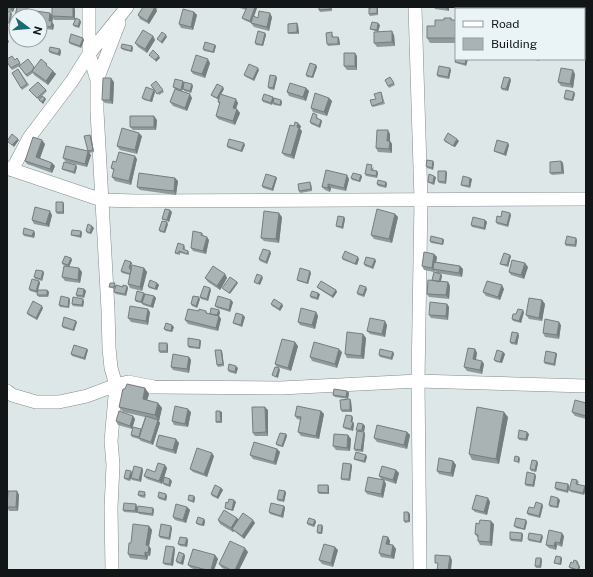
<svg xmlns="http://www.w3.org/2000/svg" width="593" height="577" viewBox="0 0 593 577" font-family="'Public Sans',sans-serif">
	<rect width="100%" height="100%" fill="#dde7e8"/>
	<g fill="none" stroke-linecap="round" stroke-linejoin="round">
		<defs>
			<path id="minor" d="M89 7V54L97 80V111L108 310 109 348 111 368 116 385 111 441 113 465 111 508 112 570
				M415 7 421 200 418 381 420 570
				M584 24H586
				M97 80 119 23
				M7 168 102 200 136 201 586 199
				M12 170 29 138 72 81 89 54 127 7
				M7 391 12 395 36 402H59L87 396 116 385 128 382 154 387 281 388 418 381 586 386"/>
		</defs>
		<use href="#minor" stroke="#838b8d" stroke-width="14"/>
		<use href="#minor" stroke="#fff" stroke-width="13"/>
	</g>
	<path fill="#919a9b" d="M7 7H15L13 12 7 10Z
		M143 7H158L157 9 156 8 157 11 149 24 140 19 138 15Z
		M237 7H256L257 8 254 17 258 18 272 17 269 31 254 27 251 23 252 20 251 23 244 20 242 18 246 10Z
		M319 7H332V11L320 12 319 10Z
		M378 7V15L370 16 369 14 371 8Z
		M434 7H449V11L435 9Z
		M29 9V10L50 13 52 16 75 9V19L81 22 79 28 75 27 73 25 75 20H54L53 18 52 22 54 25 53 30 40 28V16H16V17L15 16Z
		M194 12 197 15 193 30 181 28 179 24Z
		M451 18 452 20H456V43H430L427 38 435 26 444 20Z
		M298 25 299 34H289L288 33Z
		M380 25 378 32 372 30 370 29Z
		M265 33 266 35 263 46 256 45 255 43Z
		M333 34V37H338L339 38 340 45 328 46 327 44Z
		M394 35 395 46 377 47 374 43Z
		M153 36 155 40 147 53 138 47 135 43Z
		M84 40 81 48 70 44 69 42Z
		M215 45 216 46 214 53 204 51 203 49Z
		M132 46 133 48 132 52 123 50 121 48Z
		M49 51H61L60 56 50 53Z
		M357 56V70H347L344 66Z
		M17 58 21 65 34 67H50L49 68 56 74 48 85 34 75 33 73 27 77 19 66H20L12 70 7 62 15 60Z
		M468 59 466 66 456 63 455 62Z
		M536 59H544L537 61Z
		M210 63 205 78 193 74 191 71Z
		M316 65 317 67 313 78 307 77 306 75Z
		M18 69 29 85 22 90 12 73Z
		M259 70 254 81 246 77 244 75Z
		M451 70 449 79 438 77 437 75Z
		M575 74 573 88 561 86 558 82Z
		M277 78 274 90 269 89 268 87Z
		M391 78 395 85 389 88 388 86Z
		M511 80 508 91 502 90 501 88Z
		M156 81 164 92 159 95 151 85Z
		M183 81 184 83 193 86 191 93 184 91 183 89 182 91 192 98 187 111 173 106 170 102 175 89 173 87Z
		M114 82 113 104 105 103 102 100Z
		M306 88 309 91 306 101 289 96 287 92Z
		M224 89 221 94 238 103 236 109 240 113 235 125 218 119 216 116 220 104 218 102V99L213 97 211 95Z
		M29 90H46L47 91 42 96 46 99 43 104 39 100 41 97 39 100Z
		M155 92 152 102 144 100 142 98Z
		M381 92 382 94 385 104 373 107 372 106Z
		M574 92 575 94 573 101 565 100 564 98Z
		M273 97 274 99 272 105 263 102 262 100Z
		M329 98 332 101 327 116 313 112 311 108Z
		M282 102 281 106 274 105 273 103Z
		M318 117V119L321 120 322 121 320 128 311 124 310 122Z
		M157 120 156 130H133L130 127Z
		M294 126H301L300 129 302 131 294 159 285 156 282 153Z
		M390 134V141L392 144V153L378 152 376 148Z
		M91 136 94 152 89 153 91 155 87 167 66 162 63 158 88 151Z
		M142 136 137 154 120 150 117 146Z
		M444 140 459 141 455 147 445 142Z
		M45 144 40 158 52 163 55 166 52 173 27 164 25 161Z
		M245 145 242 152 228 148 227 146Z
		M509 145 506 156 495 152 494 151Z
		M137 159 131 185 115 181 112 177 114 171 111 168 116 162Z
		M433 161 434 163 433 170 427 168 426 166Z
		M561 161 563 163 564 174 552 175 550 173Z
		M77 167 75 174 63 170 62 169Z
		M374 167 373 170 377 171 378 173 377 178 366 176 365 174Z
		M326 170 349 179 346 191 331 188 330 192 325 190 322 187Z
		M446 171 447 173 446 184 439 183 438 181Z
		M361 175 362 177 360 182 352 180 351 178Z
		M436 177 434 185 429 183 428 182Z
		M175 178 178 181 176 195 140 190 137 187Z
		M277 178 273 191 263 188 262 186Z
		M470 178 472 179 470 188 462 186 461 185Z
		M386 182 387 184 386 188 378 186 377 184Z
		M311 184 312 191 300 193 299 191Z
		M64 204V214H57L56 212Z
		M172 212 169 222 164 220 162 219Z
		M395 214 398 217 392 243 374 239 371 235Z
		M52 215 49 227 34 224 32 220Z
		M511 215 508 227 497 224 496 222 501 217Z
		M282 217 279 243 264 241 261 238Z
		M344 217 345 219 343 229 337 227 336 226Z
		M485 220 487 222 485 230 472 227 471 225Z
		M168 224 165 233 160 232 159 230Z
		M94 228 91 234 87 233 86 231Z
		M81 231 82 233 81 238 73 236 71 235Z
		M35 233 34 238 24 236 23 234Z
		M202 233 204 236 209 240 206 254 193 251 191 248Z
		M443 239 444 240 443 245 431 243 430 241Z
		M577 240 576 247 566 246 565 244Z
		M184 245 185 247V250L188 251 189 252V255L180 253V255L176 254 175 253Z
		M271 253 267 264 260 261 259 259Z
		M434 254 437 257 436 262 460 266 463 269 462 277 437 273 442 276 441 282H448L450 286 449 299 429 297 427 294 433 281 432 280 436 272 435 271 434 272 424 270 422 266Z
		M511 256 508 267 502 265 500 264Z
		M71 258 72 260 69 267 82 272 80 283 65 281 62 277 68 267 63 265 62 263Z
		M342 258 359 259 357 265 343 260Z
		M376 261 373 269 365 266 364 264Z
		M131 262 132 263 130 268H144L147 272 142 291 130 288 128 284 130 275 122 273 121 271Z
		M528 267 524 279 511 275 509 272Z
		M43 271 44 273 42 281 35 279 34 277Z
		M311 273 308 284 298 281 297 280Z
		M225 274 227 278 220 290 208 282 205 278Z
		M39 281 40 283 38 290H47L49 292 48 297H39L37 295V293L30 291 29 289Z
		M157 283 159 285 157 290 149 288 148 286Z
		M116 285 123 287 127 286 128 288 126 296 116 294 114 292 115 289 111 288 109 287Z
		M317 287 336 290 337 292 333 298 319 289Z
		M84 289 86 291 84 298 77 297 76 295Z
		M367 289 364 297 358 295 357 293Z
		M504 289 500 300 486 296 483 292Z
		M211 290 208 301 201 299 200 297Z
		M144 293 145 294 154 296 156 298 153 308 143 305 142 303 136 302 135 300Z
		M320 294 318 300 311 298 310 296Z
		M69 298 70 300 69 308 60 307 59 305Z
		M200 299 197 308 192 306 191 304Z
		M542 300 545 304 542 321 529 319 526 315Z
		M84 301 83 307 73 306 72 304Z
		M233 302 230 312 217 308 215 306Z
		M271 304H282L283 306 280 311 272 306Z
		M447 304 449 307 448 320 431 318 429 315Z
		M43 308 37 320 28 315 27 313Z
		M206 311 207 313 210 314 220 312 219 316 221 319 218 331 188 324 185 320Z
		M150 312 148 325 131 322 128 318Z
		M316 312 318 316 315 329 300 325 298 322Z
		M524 312 521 323 513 321 512 319 516 314Z
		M245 317 242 327 234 324 233 323Z
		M77 322 74 331 63 328 62 326Z
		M387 325 385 337 370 334 367 331Z
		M561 325 559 339 545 337 543 333Z
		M174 327 172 332 166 331 164 329Z
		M363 334 366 338 364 359 347 358 345 354Z
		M519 335 517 345 511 344 510 342Z
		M200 340 201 341 200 349 189 348 188 346Z
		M168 345V353H160L159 351Z
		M298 346 291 371 277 367 275 364Z
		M475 349 477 353 476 360 484 364 482 374 467 371 464 367Z
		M88 350 85 360 72 356 71 354Z
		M221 350 222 351 224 366 218 367 217 365Z
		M342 352 337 368 312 361 310 357Z
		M393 352 394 354 392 360 380 357 379 355Z
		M503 352 505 354 502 363 496 362 494 360Z
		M556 353 557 354 555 366 545 364 544 362Z
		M189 357 191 360 189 373 173 370 171 367Z
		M238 368 236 374 229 372 228 370Z
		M145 388 149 394 147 400 158 403 162 408 159 421 160 423 153 445 141 441 139 439 132 437 131 435 141 429 145 417 123 412 119 407 125 389Z
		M347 391 349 393 348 399 335 397 333 395Z
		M350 399 351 401 352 412H342L341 410Z
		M586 403V419L575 416 572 412Z
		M268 410V436H255L253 433Z
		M321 411 324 414 319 439 301 436 298 432 301 420 297 419 295 416Z
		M191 412 188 427 174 425 172 421Z
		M222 412V423H217L216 422Z
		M133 416 135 419 132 429 118 425 116 421Z
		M508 417 499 464 472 460 469 454Z
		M353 418 352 422 354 424 353 431 345 429 343 427Z
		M363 424 365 426 364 432 365 434 363 452 355 451 354 449 358 431 356 430Z
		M407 432 410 435 407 449 377 442 374 438Z
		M286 434 287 436 283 447 278 446 276 444Z
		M529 434 527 441 519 440 518 438Z
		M348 435 351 439 350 451 336 450 333 446Z
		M179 443 176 454 159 449 156 446Z
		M277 449 280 452 276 465 253 459 250 455Z
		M366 455 367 457 365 463 355 460 354 459Z
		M214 456 207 477 193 472 190 469Z
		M453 461 456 465 453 477 439 474 437 471Z
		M538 463 536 472 531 471 530 469Z
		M351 464 352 466 350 481 342 480 341 479Z
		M165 465 167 468 162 484 147 479 144 476 155 472Z
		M142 468 143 470 141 482 132 480 131 478 130 481 126 480 124 478 132 473Z
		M396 470 399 473 396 484 384 480 386 484 383 498 367 494 365 491 382 480 379 476Z
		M536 476 534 487 526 486 525 484Z
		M577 480 579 482 578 484 586 488 584 495 571 492 569 490Z
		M172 481 170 487 164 485 163 483Z
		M568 484 569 486 568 493 556 490 555 488Z
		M329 487V494H319L318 492Z
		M221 488 223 490 218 499 212 496 211 494Z
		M17 491 19 495 18 511H9L7 507Z
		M285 491 286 493 284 502 278 501 277 499Z
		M146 494 145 498 140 497 138 495Z
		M167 496 166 501 159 499 158 497Z
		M194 496 195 498 194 503 189 501 188 500Z
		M488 498 490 502 487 515 475 512 472 509Z
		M560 500 558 508 550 507 549 505Z
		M236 502 233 511 226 509 225 508 228 503Z
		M542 504 543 506 540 518 528 515 527 513 534 508Z
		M137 506V513L124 512 123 510Z
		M284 506 285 508 283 518 270 514 269 512Z
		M187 507 190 510 186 523 175 520 173 517Z
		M153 508 154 510 153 516 139 514 137 512Z
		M408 512 410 514V522L405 523 404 521Z
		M237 518 238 520 255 523 244 539 234 531 233 532 220 524 218 520Z
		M204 519 205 521 204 526 198 525 196 523Z
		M315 520 316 522 314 527 308 525 307 523Z
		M527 522 525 530 516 528 514 526Z
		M494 524 492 546 480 545 478 541V538L475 534Z
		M149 526 152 530 149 546 151 549 150 556H148L147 560 130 558 128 554 131 543Z
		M323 527 322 534H318L317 532Z
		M172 528 170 540 160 538 159 536Z
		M522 533 523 535 522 542 511 541 510 539Z
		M564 536 562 547 557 545 556 550 549 548 546 545Z
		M388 537 390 541 389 545H393L396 549 394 559 381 557 379 553Z
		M543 537 541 543 529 541 528 539Z
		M188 540 187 547 180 546 178 544Z
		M175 549 173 566 165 565 163 563Z
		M338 550 333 567 322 564 319 560Z
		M248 552 239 570H226L222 568 219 564Z
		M184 554 185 556 183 565 177 563 176 561Z
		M215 555 218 559 214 570H196L191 568 188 565Z
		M561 557 562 559 561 565 556 564 554 563Z
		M542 560 541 568H536L535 566Z
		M577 561 579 563 578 564 580 567 579 570H574L571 569 569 567 573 563Z"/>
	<path fill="#767d7e" d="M11 7H15L13 12 11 9Z
		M73 7H74L75 9V20L73 17Z
		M155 7 157 11 149 24 147 21Z
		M255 7 257 8 251 23 250 21Z
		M377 7H378V15L377 13Z
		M446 7H449V11L446 8Z
		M585 7 586 8V14L584 13Z
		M11 12 12 14 10 25 9 23Z
		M194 12 197 15 193 30 191 27Z
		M50 13 53 16H52L53 18 52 22 54 25 53 30 51 27 49 21Z
		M270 13 272 17 269 31 267 27Z
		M80 20 81 22 79 28 78 26Z
		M297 23 298 25 299 34 297 32Z
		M378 23 380 25 378 32 377 30Z
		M392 31 394 35 395 46 392 42Z
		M265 33 266 35 263 46 262 45Z
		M166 35 167 37 162 44 161 42Z
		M153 36 155 40 147 53 145 49Z
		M338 37 339 38 340 45 338 44Z
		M83 38 84 40 81 48 80 46Z
		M7 39 9 41 7 46Z
		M215 45 216 46 214 53 213 52Z
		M132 46 133 48 132 52 131 51Z
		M60 49 61 51 60 56 58 54Z
		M355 53 357 56V70L355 66Z
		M159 56 160 58 156 62 155 60Z
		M208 59 210 63 205 78 202 74Z
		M466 59H468L466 66 465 64Z
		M316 65 317 67 313 78 312 77Z
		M258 68 259 70 254 81 253 79Z
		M450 68 451 70 449 79 448 77Z
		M573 70 575 74 573 88 570 84Z
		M53 71 56 74 48 85 46 81Z
		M276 76 277 78 274 90 273 88Z
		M111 78 114 82 113 104 110 100Z
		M510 78 511 80 508 91 506 89Z
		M183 81 184 83 182 91 181 90Z
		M192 84 193 86 191 93 190 91Z
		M223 87 224 89 218 100 217 98Z
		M306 88 309 91 306 101 303 97Z
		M154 90 155 92 152 102 150 101Z
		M574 92 575 94 573 101 572 100Z
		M190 94 192 98 187 111 185 108Z
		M273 97 274 99 272 105 271 103Z
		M45 98 46 99 43 104 42 102Z
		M329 98 332 101 327 116 324 112Z
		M236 99 238 103 235 111 233 108Z
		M281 100 282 102 281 106 280 105Z
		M237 109 240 113 235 125 233 121Z
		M154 116 157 120 156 130 154 127Z
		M321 120 322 121 320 128 319 126Z
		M298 123 301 126 300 129 302 131 294 159 291 155Z
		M388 130 390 134V141L392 144V153L389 149 387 141Z
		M139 133 142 136 137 154 135 150Z
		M90 135 91 136 94 152 93 150Z
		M18 139 19 140 14 147 12 145Z
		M457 139 459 141 455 147 453 146Z
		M42 140 45 144 39 161 36 157Z
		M244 143 245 145 242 152 241 151Z
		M508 143 509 145 506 156 504 154Z
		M88 151 91 155 87 167 85 164Z
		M135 156 137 159 131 185 129 181Z
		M433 161 434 163 433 170 432 168Z
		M561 161 563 163 564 174 562 172Z
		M52 163 55 166 52 173 50 169Z
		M76 165 77 167 75 174 74 172Z
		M377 171 378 173 377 178 376 176Z
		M446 171 447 173 446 184 445 182Z
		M347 175 349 179 346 191 344 188Z
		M361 175 362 177 360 182 359 181Z
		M434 176 436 177 434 185 433 183Z
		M276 177 277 178 273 191 272 189Z
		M175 178 178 181 176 195 174 191Z
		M470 178 472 179 470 188 469 186Z
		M310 182 311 184 312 191 311 189Z
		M386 182 387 184 386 188 385 186Z
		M328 184 331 188 330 192 328 188Z
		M63 202 64 204V214L63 212Z
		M170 210 172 212 169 222 167 220Z
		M50 211 52 215 49 227 46 224Z
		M279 213 282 217 279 243 276 239Z
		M510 213 511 215 508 227 507 225Z
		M395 214 398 217 392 243 389 239Z
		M344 217 345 219 343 229 342 227Z
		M485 220 487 222 485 230 484 228Z
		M167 222 168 224 165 233 164 232Z
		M92 226 94 228 91 234 90 233Z
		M34 231 35 233 34 238 32 236Z
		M81 231 82 233 81 238 80 236Z
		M207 237 209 240 206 254 203 251Z
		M576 238 577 240 576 247 575 245Z
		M443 239 444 240 443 245 442 244Z
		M270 251 271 253 267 264 266 262Z
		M434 254 437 257 435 269H433L434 272 432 268Z
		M510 255 511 256 508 267 507 265Z
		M358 257 359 259 357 265 355 264Z
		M71 258 72 260 69 267 68 265Z
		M375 259 376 261 373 269 372 267Z
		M131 262 132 263 130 270 129 268Z
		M525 263 528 267 524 279 521 275Z
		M460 266 463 269 462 277 459 273Z
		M79 268 82 272 80 283 78 280Z
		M144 268 147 272 142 291 140 287Z
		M43 271 44 273 42 281 41 279Z
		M310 271 311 273 308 284 307 283Z
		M225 274 227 278 220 290 217 286Z
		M441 274 442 276 440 283 439 282Z
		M262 276 263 278 260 285 258 284Z
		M39 281 40 283 37 293 36 291Z
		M237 282 238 283 230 294 229 293Z
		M448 282 450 286 449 299 446 295Z
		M157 283 159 285 157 290 155 289Z
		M502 285 504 289 500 300 498 297Z
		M127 286 128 288 126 296 125 294Z
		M366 287 367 289 364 297 363 295Z
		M210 288 211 290 208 301 207 299Z
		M84 289 86 291 84 298 83 296Z
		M47 290 49 292 48 297 47 295Z
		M336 290 337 292 333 298 332 296Z
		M144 293 145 294 142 304 141 302Z
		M318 293 320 294 318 300 317 298Z
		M154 296 156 298 153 308 151 306Z
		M199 297 200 299 197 308 196 306Z
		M69 298 70 300 69 308 68 307Z
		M83 299 84 301 83 307 82 305Z
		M231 300 233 302 230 312 229 310Z
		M542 300 545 304 542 321 539 318Z
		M282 304 283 306 280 311 279 309Z
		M447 304 449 307 448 320 446 316Z
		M42 306 43 308 37 320 36 318Z
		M148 309 150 312 148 325 146 321Z
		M219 310 220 312 219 316 221 319 218 331 216 328 217 317Z
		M523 310 524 312 521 323 519 321Z
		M316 312 318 316 315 329 312 325Z
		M243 315 245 317 242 327 241 325Z
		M76 321 77 322 74 331 73 330Z
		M385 321 387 325 385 337 382 334Z
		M559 322 561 325 559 339 557 335Z
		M172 325 174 327 172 332 171 331Z
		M518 333 519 335 517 345 515 343Z
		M363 334 366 338 364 359 361 356Z
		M200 340 201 341 200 349 199 348Z
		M295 342 298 346 291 371 288 368Z
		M167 343 168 345V353L167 351Z
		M87 349 88 350 85 360 84 358Z
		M339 349 342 352 337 368 335 364Z
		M475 349 477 353 475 363 473 359Z
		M221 350 222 351 224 366 223 364Z
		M393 352 394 354 392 360 391 358Z
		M503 352 505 354 502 363 500 362Z
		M556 353 557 354 555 366 554 364Z
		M189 357 191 360 189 373 187 369Z
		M482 361 484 364 482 374 480 370Z
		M236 366 238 368 236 374 235 372Z
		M279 368 280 370 278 378 276 377Z
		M145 388 149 394 146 404 143 399Z
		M347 391 349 393 348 399 346 397Z
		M350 399 351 401 352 412 350 410Z
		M158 403 162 408 159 421 155 415Z
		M265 407 268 410V436L266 432Z
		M188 409 191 412 188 427 185 424Z
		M220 411 222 412V423L221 421Z
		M321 411 324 414 319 439 316 436Z
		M504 412 508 417 499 464 496 459Z
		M133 416 135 419 132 429 130 426Z
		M352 416 353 418 352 423 351 422Z
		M158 420 160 423 153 445 151 442Z
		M353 422 354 424 353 431 351 429Z
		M363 424 365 426 364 432 365 434 363 452 361 450 364 432 362 430Z
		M407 432 410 435 407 449 404 445Z
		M527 432 529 434 527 441 526 439Z
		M286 434 287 436 283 447 282 446Z
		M348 435 351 439 350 451 347 448Z
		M176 439 179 443 176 454 173 450Z
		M277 449 280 452 276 465 274 462Z
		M212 453 214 456 207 477 204 474Z
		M366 455 367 457 365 463 364 461Z
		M519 457 520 459 519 464 518 462Z
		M453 461 456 465 453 477 451 473Z
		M537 461 538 463 536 472 535 470Z
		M351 464 352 466 350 481 349 479Z
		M165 465 167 468 162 484 159 481Z
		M142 468 143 470 141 482 139 480Z
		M396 470 399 473 396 484 393 480Z
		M131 471 132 473 130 481 129 479Z
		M535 474 536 476 534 487 533 485Z
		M170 479 172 481 170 487 169 485Z
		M384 480 386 484 383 498 381 494Z
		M568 484 569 486 568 493 567 491Z
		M328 485 329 487V494L328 493Z
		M585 486 586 488 584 495 583 493Z
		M221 488 223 490 218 499 217 497Z
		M17 491 19 495 18 511 16 507Z
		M285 491 286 493 284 502 283 500Z
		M166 494 167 496 166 501 165 499Z
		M194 496 195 498 194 503 193 501Z
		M488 498 490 502 487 515 484 512Z
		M558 498 560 500 558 508 557 507Z
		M234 500 236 502 233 511 232 510Z
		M136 504 137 506V513L135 511Z
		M542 504 543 506 540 518 539 516Z
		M284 506 285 508 283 518 281 516Z
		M187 507 190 510 186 523 183 520Z
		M153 508 154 510 153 516 152 514Z
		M408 512 410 514V522L409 521Z
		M237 518 240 522 232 529 234 531 233 532 231 528Z
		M204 519 205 521 204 526 202 525Z
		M253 520 255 523 244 539 242 536Z
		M315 520 316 522 314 527 313 525Z
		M526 520 527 522 525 530 524 529Z
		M491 521 494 524 492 546 490 542Z
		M322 525 323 527 322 534 321 533Z
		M149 526 152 530 149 546 151 549 150 556 148 553 146 545Z
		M171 526 172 528 170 540 169 538Z
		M522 533 523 535 522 542 521 540Z
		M562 533 564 536 562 547 560 543Z
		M542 535 543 537 541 543 540 542Z
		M388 537 390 541 389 547 386 544Z
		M187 538 188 540 187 547 185 545Z
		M555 542 557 545 556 550 554 546Z
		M393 545 396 549 394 559 391 556Z
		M174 547 175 549 173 566 171 564Z
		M335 547 338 550 333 567 331 563Z
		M245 548 248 552 239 570H235Z
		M145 552 148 556 147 560 145 556Z
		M184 554 185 556 183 565 181 563Z
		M215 555 218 559 214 570H211Z
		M450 556 452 560 451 570H448Z
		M561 557 562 559 561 565 560 564Z
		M541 558 542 560 541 568 540 566Z
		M579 565 580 567 579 570H578Z"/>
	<path fill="#a9b3b4" stroke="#767d7e" d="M17 7H28L26 16H15Z
		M52 7H73V17L52 16Z
		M143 7H155L147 21 138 15Z
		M247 7H255L250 21 242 18Z
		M319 7H330L331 9 319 10Z
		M371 7H377V13L369 14V8H371Z
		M575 7H585L584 13V9H575Z
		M183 9 194 12 191 27 179 24Z
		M28 10 50 13 49 21H52L51 27 40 25V16H27Z
		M7 11 11 12 9 23H7Z
		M259 11 270 13 267 27 251 23 253 16 258 18Z
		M76 18 80 20 78 26 73 25Z
		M444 18H451V20H456V38H427V26H435V20H444Z
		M372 22 378 23 377 30 370 29Z
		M297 23V32L288 33V24Z
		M143 30 153 36 145 49 135 43Z
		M258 31 265 33 262 45 255 43Z
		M392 31V42L374 43V32Z
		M162 32 166 35 161 42 157 39Z
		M332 32V37H338V44H327L326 33Z
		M586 32V50H584Z
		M71 34 83 38 80 46 69 42Z
		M205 42 215 45 213 52 203 49Z
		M122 44 132 46 131 51 121 48Z
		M50 47 60 49 58 54 49 51Z
		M153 50 159 56 155 60 149 55Z
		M344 53H355V66H344Z
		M196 55 208 59 202 74 191 71Z
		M12 56 15 60 17 58 20 63 11 68 7 62V59Z
		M456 57V59H466L465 64 455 62Z
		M28 59 34 67 32 71 26 75 19 66Z
		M41 59 47 64 46 65 53 71 46 81 32 71Z
		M310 63 316 65 312 77 306 75Z
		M249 64 258 68 253 79 244 75Z
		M439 66 450 68 448 77 437 75Z
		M561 68 573 70 570 84 558 82Z
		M18 69 27 84 21 88 12 73Z
		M270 75 276 76 273 88 268 87Z
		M390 77 394 83 388 86 385 80Z
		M504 77 510 78 506 89 501 88Z
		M103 78H111L110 100H102Z
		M175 79 183 81 181 90 173 87Z
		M156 81 163 90 157 94 151 85Z
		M38 82 46 90 37 98 29 90Z
		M184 82 192 84 190 91 183 89Z
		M290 83 306 88 303 97 287 92Z
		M217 84 223 87 217 98 211 95Z
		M146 87 154 90 150 101 142 98Z
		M175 89 190 94 185 108 170 102Z
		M566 90 574 92 572 100 564 98Z
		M381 92 383 102 372 106 370 100 376 99 374 94Z
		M315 93 329 98 324 112 311 108Z
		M220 94 236 99 233 108 237 109 233 121 216 116 220 102H218Z
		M264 94 273 97 271 103 262 100Z
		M42 96 45 98 42 102 39 100Z
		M274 98 281 100 280 105 273 103Z
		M313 113 317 115 316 118 321 120 319 126 310 122Z
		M130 116H154V127H130Z
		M295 122 298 123 297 127 299 128 291 155 282 153 290 125 294 126Z
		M122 128 139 133 135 150 117 146Z
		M377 130H388L387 141H390L389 149 376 148Z
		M448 133 457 139 453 146 444 140Z
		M12 134 18 139 12 145 7 141Z
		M90 135 93 150 88 151 84 136Z
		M33 137 42 140 36 157 52 163 50 169 25 161Z
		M229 139 244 143 241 151 227 146Z
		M497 140 508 143 504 154 494 151Z
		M66 146 88 151 85 164 63 158Z
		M119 152 135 156 129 181 112 177 114 169 111 168 113 161 116 162Z
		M427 160 433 161 432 168 426 166Z
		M561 161 562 172 550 173V162Z
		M64 162 76 165 74 172 62 169Z
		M367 164 372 165 371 170 377 171 376 176 365 174Z
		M326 170 347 175 344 188 328 184V188L322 187Z
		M438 171H446L445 182 438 181Z
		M139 173 175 178 174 191 137 187Z
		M353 173 361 175 359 181 351 178Z
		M266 174 276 177 272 189 262 186Z
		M429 174 434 176 433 183 428 182Z
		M463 176 470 178 469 186 461 185Z
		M378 180 386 182 385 186 377 184Z
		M310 182 311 189 299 191 298 184Z
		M56 202H63V212H56Z
		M35 207 50 211 46 224 32 220Z
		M165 209 170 210 167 220 162 219Z
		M377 209 395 214 389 239 371 235Z
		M264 211 279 213 276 239 261 238Z
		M502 211 510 213 507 225 496 222 497 216 501 217Z
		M338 216 344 217 342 227 336 226Z
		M473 217 485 220 484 228 471 225Z
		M162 221 167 222 164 232 159 230Z
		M88 224 92 226 90 233 86 231Z
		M24 228 34 231 32 236 23 234Z
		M72 230 81 231 80 236 71 235Z
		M193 231 202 233 201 235 207 237 203 251 191 248Z
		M431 236 443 239 442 244 430 241Z
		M567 236 576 238 575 245 565 244Z
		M178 243 184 245 183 249 188 251 187 254 179 251V253H175Z
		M263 249 270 251 266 262 259 259Z
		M345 251 358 257 355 264 342 258Z
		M424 252 434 254 432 268 422 266Z
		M504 253 510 255 507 265 500 264Z
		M65 256 71 258 68 265 62 263Z
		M366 257 375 259 372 267 364 264Z
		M125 260 131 262 129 268 131 269 130 274 121 271Z
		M512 260 525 263 521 275 509 272Z
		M434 262 460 266 459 273 433 269Z
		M132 265 144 268 140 287 128 284Z
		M64 266 79 268 78 280 62 277Z
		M213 266 225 274 217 286 205 278Z
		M300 268 310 271 307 283 297 280Z
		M36 270 43 271 41 279 34 277Z
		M434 272 441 274 439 282 432 280Z
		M257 274 262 276 258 284 254 282Z
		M230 277 237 282 229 293 222 288Z
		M32 279 39 281 36 291 29 289Z
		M150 280 157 283 155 289 148 286Z
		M428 280 448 282 446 295 427 294Z
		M321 281 336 290 332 296 317 287Z
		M487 281 502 285 498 297 483 292Z
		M110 283H115L114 287H109Z
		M116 285 123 287V285L127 286 125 294 114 292Z
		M360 285 366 287 363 295 357 293Z
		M204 286 210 288 207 299 200 297Z
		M78 288 84 289 83 296 76 295Z
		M38 290H47V295H37Z
		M137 291 144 293 141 302 135 300Z
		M312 291 318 293 317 298 310 296Z
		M145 294 154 296 151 306 142 303Z
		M61 296 69 298 68 307 59 305Z
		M193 296 199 297 196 306 191 304Z
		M218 296 231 300 229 310 215 306Z
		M73 297 83 299 82 305 72 304Z
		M529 298 542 300 539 318 526 315Z
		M274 299 282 304 279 309 271 304Z
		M33 301 42 306 36 318 27 313Z
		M430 302 447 304 446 316 429 315Z
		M130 306 148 309 146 321 128 318Z
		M211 308 219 310 217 315 210 314Z
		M301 308 316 312 312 325 298 322Z
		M188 309 199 311V309L206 311V313L219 316 216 328 185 320Z
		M518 309 523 310 519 321 512 319 513 314H516Z
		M236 313 243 315 241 325 233 323Z
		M64 317 76 321 73 330 62 326Z
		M370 318 385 321 382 334 367 331Z
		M545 319 559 322 557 335 543 333Z
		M166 323 172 325 171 331 164 329Z
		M347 332 363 334 361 356 345 354Z
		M512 332 518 333 515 343 510 342Z
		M188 338 200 340 199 348 188 346Z
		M282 339 295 342 288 368 275 364Z
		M314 342 339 349 335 364 310 357Z
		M159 343H167V351H159Z
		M74 345 87 349 84 358 71 354Z
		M468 348 475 349 473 359 482 361 480 370 464 367Z
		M380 349 393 352 391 358 379 355Z
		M215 350H221L223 364 217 365Z
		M497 350 503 352 500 362 494 360Z
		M546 351 556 353 554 364 544 362Z
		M173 354 189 357 187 369 171 367Z
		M229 364 236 366 235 372 228 370Z
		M275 367 279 368 276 377 272 375Z
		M127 384 145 388 143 399 158 403 155 415 119 407 123 389H125Z
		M334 389 347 391 346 397 333 395Z
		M350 399V410H341L340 400Z
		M575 400 586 403V416L572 412Z
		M175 406 188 409 185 424 172 421Z
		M297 406 321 411 316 436 298 432 301 417 295 416Z
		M252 407H265L266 432 253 433Z
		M477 407 504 412 496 459 469 454Z
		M119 411 133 416 130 426 116 421Z
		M216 411H220L221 421 216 422Z
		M346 415 352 416 351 422H353L351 429 343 427Z
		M146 416 158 420 151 442 139 438Z
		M358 423 363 424 362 430H356Z
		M377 425 407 432 404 445 374 438Z
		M133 427 141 429 139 437 131 435Z
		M519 430 527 432 526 439 518 438Z
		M357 431 364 432 361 450 354 449Z
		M280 433 286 434 282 446 276 444Z
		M334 434 348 435 347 448 333 446Z
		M159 435 176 439 173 450 156 446Z
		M254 442 277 449 274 462 250 455Z
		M197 448 212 453 204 474 190 469Z
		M356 452 366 455 364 461 354 459Z
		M515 456 519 457 518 462 514 461Z
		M439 458 453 461 451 473 437 471Z
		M532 460 537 461 535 470 530 469Z
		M158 463 165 465 159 481 144 476 147 469 155 472Z
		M343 463 351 464 349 479H341Z
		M134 466 142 468 139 480 131 478Z
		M382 466 396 470 393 480 379 476Z
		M126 470 131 471 129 479 124 478Z
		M527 472 535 474 533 485 525 484Z
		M164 477 170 479 169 485 163 483Z
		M368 477 384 480 381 494 365 491Z
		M572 479 577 480 576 484 585 486 583 493 569 490Z
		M556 482 568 484 567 491 555 488Z
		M215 485 221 488 217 497 211 494Z
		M318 485H328V493L318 492Z
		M279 490 285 491 283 500 277 499Z
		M8 491H17L16 507H7Z
		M139 491 145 492 144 496 138 495Z
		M159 492 166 494 165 499 158 497Z
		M189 495 194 496 193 501 188 500Z
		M476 495 488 498 484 512 472 509Z
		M551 496 558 498 557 507 549 505Z
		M229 499 234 500 232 510 225 508 226 502 228 503Z
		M536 502 542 504 539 516 527 513 529 507 534 508Z
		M124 503 136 504 135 511 123 510Z
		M271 503 284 506 281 516 269 512Z
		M176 504 187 507 183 520 173 517Z
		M138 506 153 508 152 514 137 512Z
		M224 510 237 518 231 528 218 520Z
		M404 512H408L409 521H404Z
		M243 513 253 520 242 536 232 529Z
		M198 517 204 519 202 525 196 523Z
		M309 518 315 520 313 525 307 523Z
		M516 518 526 520 524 529 514 526Z
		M480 520 491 521 490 542 478 541V535L475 534 476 523 479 524Z
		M133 524 149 526 146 545 149 546 148 553 145 552V556L128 554 129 543H131Z
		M161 524 171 526 169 538 159 536Z
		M318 525H322L321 533 317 532Z
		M549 530 562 533 560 543 555 542 554 546 546 545Z
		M510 532 522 533 521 540 510 539Z
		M529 533 542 535 540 542 528 539Z
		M383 536 388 537 386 544 393 545 391 556 379 553Z
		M180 537 187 538 185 545 178 544Z
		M230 541 245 548 235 570H231L219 564Z
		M324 544 335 547 331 563 319 560Z
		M166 546 174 547 171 564 163 563Z
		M193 549 215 555 211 570H207L188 565Z
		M179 552 184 554 181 563 176 561Z
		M435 555 450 556 448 570H437L438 563H435Z
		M556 556 561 557 560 564 554 563Z
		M536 558H541L540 566H535Z
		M574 560 577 561V564L579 565 578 570 569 567 571 562 573 563Z"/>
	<rect width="593" height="577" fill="none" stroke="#131617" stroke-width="16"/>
	<rect x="455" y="8" width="130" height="52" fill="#eaf4f6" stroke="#949b9d"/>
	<rect x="463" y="21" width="20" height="6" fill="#ffffff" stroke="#949b9d"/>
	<text x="491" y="28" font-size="12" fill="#131617">Road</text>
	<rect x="463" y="38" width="20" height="12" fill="#a9b3b4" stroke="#949b9d"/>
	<text x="491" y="48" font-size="12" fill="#131617">Building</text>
	<g transform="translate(28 28) rotate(106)"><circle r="19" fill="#eaf4f6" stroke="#949b9d"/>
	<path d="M0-3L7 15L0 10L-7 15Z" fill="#1d6872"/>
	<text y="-6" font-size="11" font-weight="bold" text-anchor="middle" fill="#131617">N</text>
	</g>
</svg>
